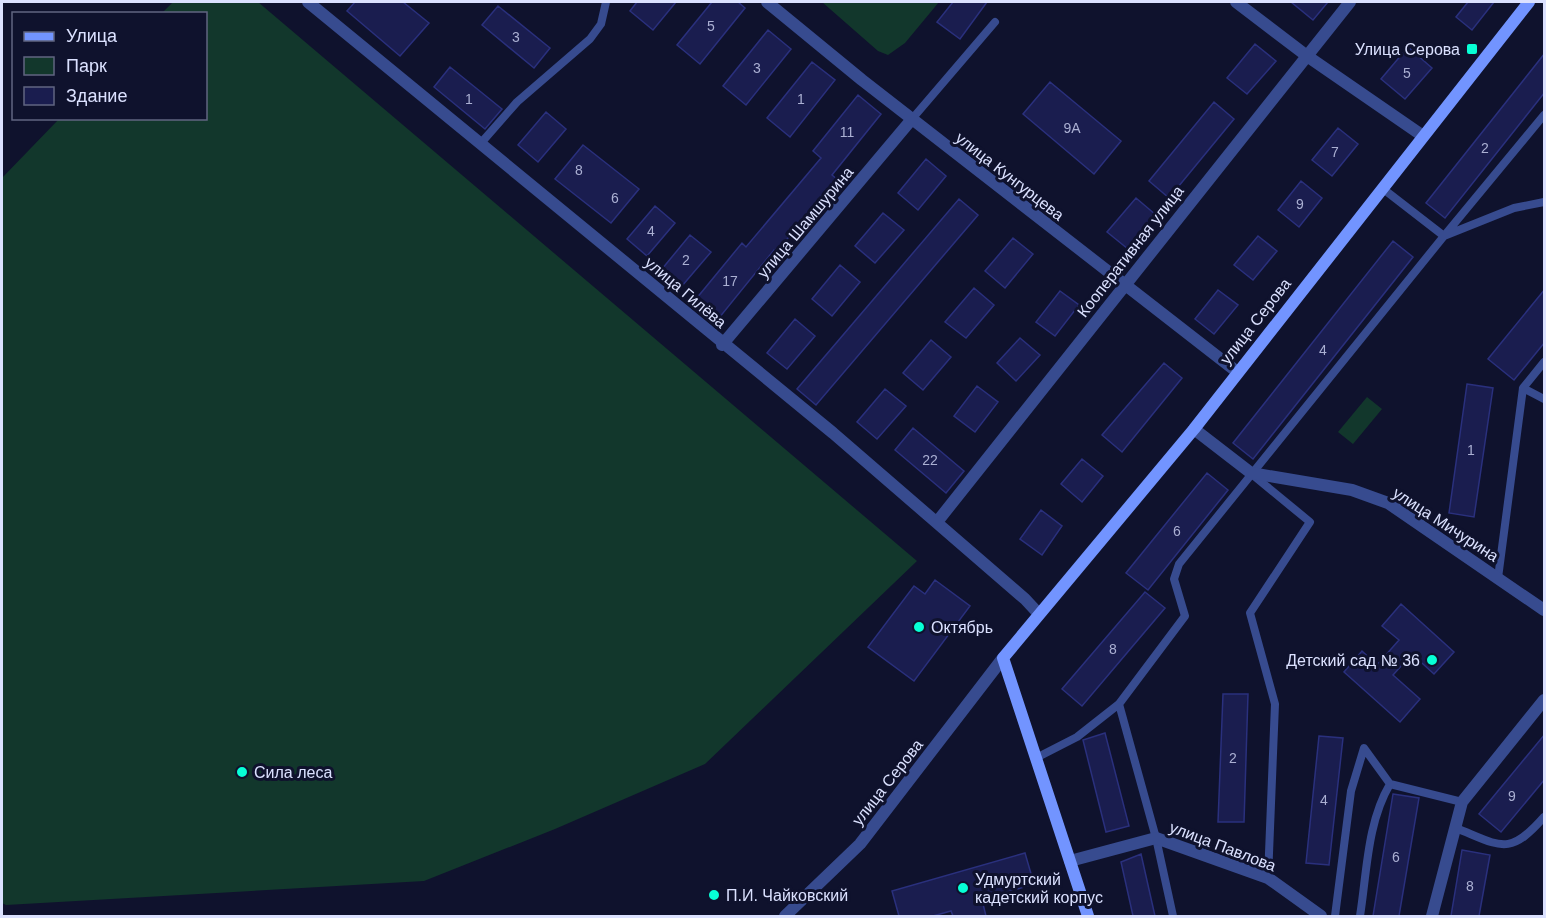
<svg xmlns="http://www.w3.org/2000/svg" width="1546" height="918" viewBox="0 0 1546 918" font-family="Helvetica,sans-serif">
	<rect width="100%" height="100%" fill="#0f122d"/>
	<path fill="#12372c" d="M173 2H258L917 561 705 764 555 829 424 881 6 905 2 903V178L59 119 206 118V14L162 13Z
		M822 2H939L905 43 888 55 878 51Z
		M1367 397 1382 409 1353 444 1338 432Z"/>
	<path fill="#1a1d4f" stroke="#2a307d" stroke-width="1.5" d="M355 2H403L429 23 400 56 347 11Z
		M637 2H676L653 30 630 11Z
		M712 2H738L745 8 700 64 677 45Z
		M953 2H987L960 39 937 22Z
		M1291 2H1328L1313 20Z
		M1468 2H1494L1472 30 1456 17Z
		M498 6 550 48 534 68 482 25Z
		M768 30 791 49 746 105 723 86Z
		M1255 44 1276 61 1247 94 1227 78Z
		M1408 47 1432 68 1405 99 1381 79Z
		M1545 53V92L1445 218 1426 203Z
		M812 62 835 80 790 137 767 118Z
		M450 67 502 109 485 129 434 87Z
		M1050 82 1121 141 1094 174 1023 114Z
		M858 95 881 114 832 175 838 180 776 252 774 250 719 318 696 299 742 243 746 247 821 158 813 151Z
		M1214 102 1234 119 1169 198 1149 181Z
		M546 112 566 129 538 162 518 145Z
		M1338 128 1358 144 1332 176 1312 160Z
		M583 145 639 189 611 223 555 179Z
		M926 159 946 176 918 210 898 193Z
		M1301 181 1322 198 1299 227 1278 210Z
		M1136 198 1156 215 1128 249 1107 232Z
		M959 199 978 215 816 405 797 389Z
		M655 206 675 223 647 256 627 239Z
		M883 213 904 230 875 263 855 246Z
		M690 235 711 252 682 286 662 269Z
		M1258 236 1277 251 1253 280 1234 265Z
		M1013 238 1033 254 1005 288 985 271Z
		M1393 241 1413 257 1253 459 1233 443Z
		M840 265 860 282 832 316 812 299Z
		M974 288 994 305 966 338 945 322Z
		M1545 289V342L1514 380 1488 359Z
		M1218 290 1238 305 1214 334 1195 319Z
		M1060 291 1079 305 1055 336 1036 322Z
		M795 319 815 336 787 369 767 353Z
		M1020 338 1040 355 1016 381 997 363Z
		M931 340 951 357 923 390 903 373Z
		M1164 363 1182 378 1122 452 1102 435Z
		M1467 384 1493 388 1474 517 1449 513Z
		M977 386 998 402 975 432 954 416Z
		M885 389 906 406 877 439 857 422Z
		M913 428 964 471 946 493 895 450Z
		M1082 459 1103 476 1082 502 1061 484Z
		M1207 473 1228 490 1148 590 1126 573Z
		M1041 510 1062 526 1042 555 1020 539Z
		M935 580 970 606 914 681 868 647 914 586 925 594Z
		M1145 592 1165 608 1082 706 1062 689Z
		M1401 604 1454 652 1434 674 1412 654 1393 675 1420 699 1400 722 1344 672 1362 651 1377 665 1399 640 1382 626Z
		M1223 694H1248L1244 822H1218Z
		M1105 733 1129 826 1106 832 1083 740Z
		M1545 734V779L1501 832 1479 814Z
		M1319 736 1343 738 1329 865 1306 863Z
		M1393 794 1419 798 1399 916H1373Z
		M1462 850 1490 855 1479 916H1451Z
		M1025 853 1034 884 982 900 986 916H953L951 911 933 916H899L892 891Z
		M1141 854 1155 916H1133L1121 862Z"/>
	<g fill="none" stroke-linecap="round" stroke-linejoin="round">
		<path stroke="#374b8f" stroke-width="8" d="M912 119 995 22
			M481 143 517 102 590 39 601 24 606 2
			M1382 188 1444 236 1544 115
			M1523 388 1544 399
			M1254 476 1310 522 1250 613 1275 704 1268 878
			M1498 578 1523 388 1544 362
			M1119 704 1156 838 1173 916
			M1036 758 1077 737 1119 704 1185 616 1174 579 1179 564 1444 236 1514 208 1544 202
			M1456 828C1501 846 1509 857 1544 817
			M1335 916 1351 791 1364 748 1390 784
			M1360 916C1367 872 1367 823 1390 784L1462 802"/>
		<path stroke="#374b8f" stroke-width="12" d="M308 2 833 433 1025 599 1038 613
			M767 2 862 80 1236 371
			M1236 2 1307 56 1423 136
			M722 345 912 119
			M1194 429 1251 473 1352 490 1388 503 1544 610
			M937 522 1350 2
			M1070 861 1156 838 1268 878 1321 916
			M785 916 860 844 1003 658
			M1432 916 1462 802 1544 700"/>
		<path stroke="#7294ff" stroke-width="12" d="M1088 916 1003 658 1194 429 1529 2"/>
	</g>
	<g fill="#07ffd6" stroke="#0f122d" stroke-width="2">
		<rect x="1466" y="43" width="12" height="12" rx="3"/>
		<circle cx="919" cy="627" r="6"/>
		<circle cx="1432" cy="660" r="6"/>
		<circle cx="242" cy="772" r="6"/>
		<circle cx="963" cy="888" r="6"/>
		<circle cx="714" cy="895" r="6"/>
	</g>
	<g text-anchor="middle" stroke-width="6" stroke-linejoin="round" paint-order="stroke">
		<g font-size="14" fill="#abb0d3">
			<text x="711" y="31">5</text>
			<text x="516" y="42">3</text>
			<text x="757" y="73">3</text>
			<text x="1407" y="78">5</text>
			<text x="469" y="104">1</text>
			<text x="801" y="104">1</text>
			<text x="1072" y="133">9А</text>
			<text x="847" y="137">11</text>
			<text x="1485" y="153">2</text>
			<text x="1335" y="157">7</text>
			<text x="579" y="175">8</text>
			<text x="615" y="203">6</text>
			<text x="1300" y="209">9</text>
			<text x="651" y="236">4</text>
			<text x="686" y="265">2</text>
			<text x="730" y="286">17</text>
			<text x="1323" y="355">4</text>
			<text x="1471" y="455">1</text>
			<text x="930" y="465">22</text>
			<text x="1177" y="536">6</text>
			<text x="1113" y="654">8</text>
			<text x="1233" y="763">2</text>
			<text x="1512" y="801">9</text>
			<text x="1324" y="805">4</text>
			<text x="1396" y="862">6</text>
			<text x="1470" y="891">8</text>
		</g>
		<g font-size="16" fill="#dbe1ff" stroke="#0f122d" text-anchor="start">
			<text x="1460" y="55" text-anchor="end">Улица Серова</text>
			<text x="931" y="633">Октябрь</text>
			<text x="1420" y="666" text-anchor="end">Детский сад № 36</text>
			<text x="254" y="778">Сила леса</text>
			<text x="975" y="885">Удмуртский<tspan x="975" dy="18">кадетский корпус</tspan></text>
			<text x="726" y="901">П.И. Чайковский</text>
		</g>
		<g font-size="16" fill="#dbe1ff" stroke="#0f122d">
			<text transform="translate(1010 176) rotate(38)" y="6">улица Кунгурцева</text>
			<text transform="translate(805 222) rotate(-50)" y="6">улица Шамшурина</text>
			<text transform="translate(1130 251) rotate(-52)" y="6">Кооперативная улица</text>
			<text transform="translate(686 292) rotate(40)" y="6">улица Гилёва</text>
			<text transform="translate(1255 321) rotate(-52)" y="6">улица Серова</text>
			<text transform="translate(1446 524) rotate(33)" y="6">улица Мичурина</text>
			<text transform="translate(887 782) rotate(-52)" y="6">улица Серова</text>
			<text transform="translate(1223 846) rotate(21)" y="6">улица Павлова</text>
		</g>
	</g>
	<rect width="1546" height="918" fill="none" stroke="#dbe1ff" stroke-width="6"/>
	<rect x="12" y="12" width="195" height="108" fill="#0f122d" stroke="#616581" stroke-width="1.5"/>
	<rect x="24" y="32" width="30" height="9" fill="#7294ff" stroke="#616581" stroke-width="1.5"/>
	<text x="66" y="42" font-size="18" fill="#dbe1ff">Улица</text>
	<rect x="24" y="57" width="30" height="18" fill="#12372c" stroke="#616581" stroke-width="1.5"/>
	<text x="66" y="72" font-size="18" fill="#dbe1ff">Парк</text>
	<rect x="24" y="87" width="30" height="18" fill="#1a1d4f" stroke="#616581" stroke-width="1.5"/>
	<text x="66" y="102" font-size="18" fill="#dbe1ff">Здание</text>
</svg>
